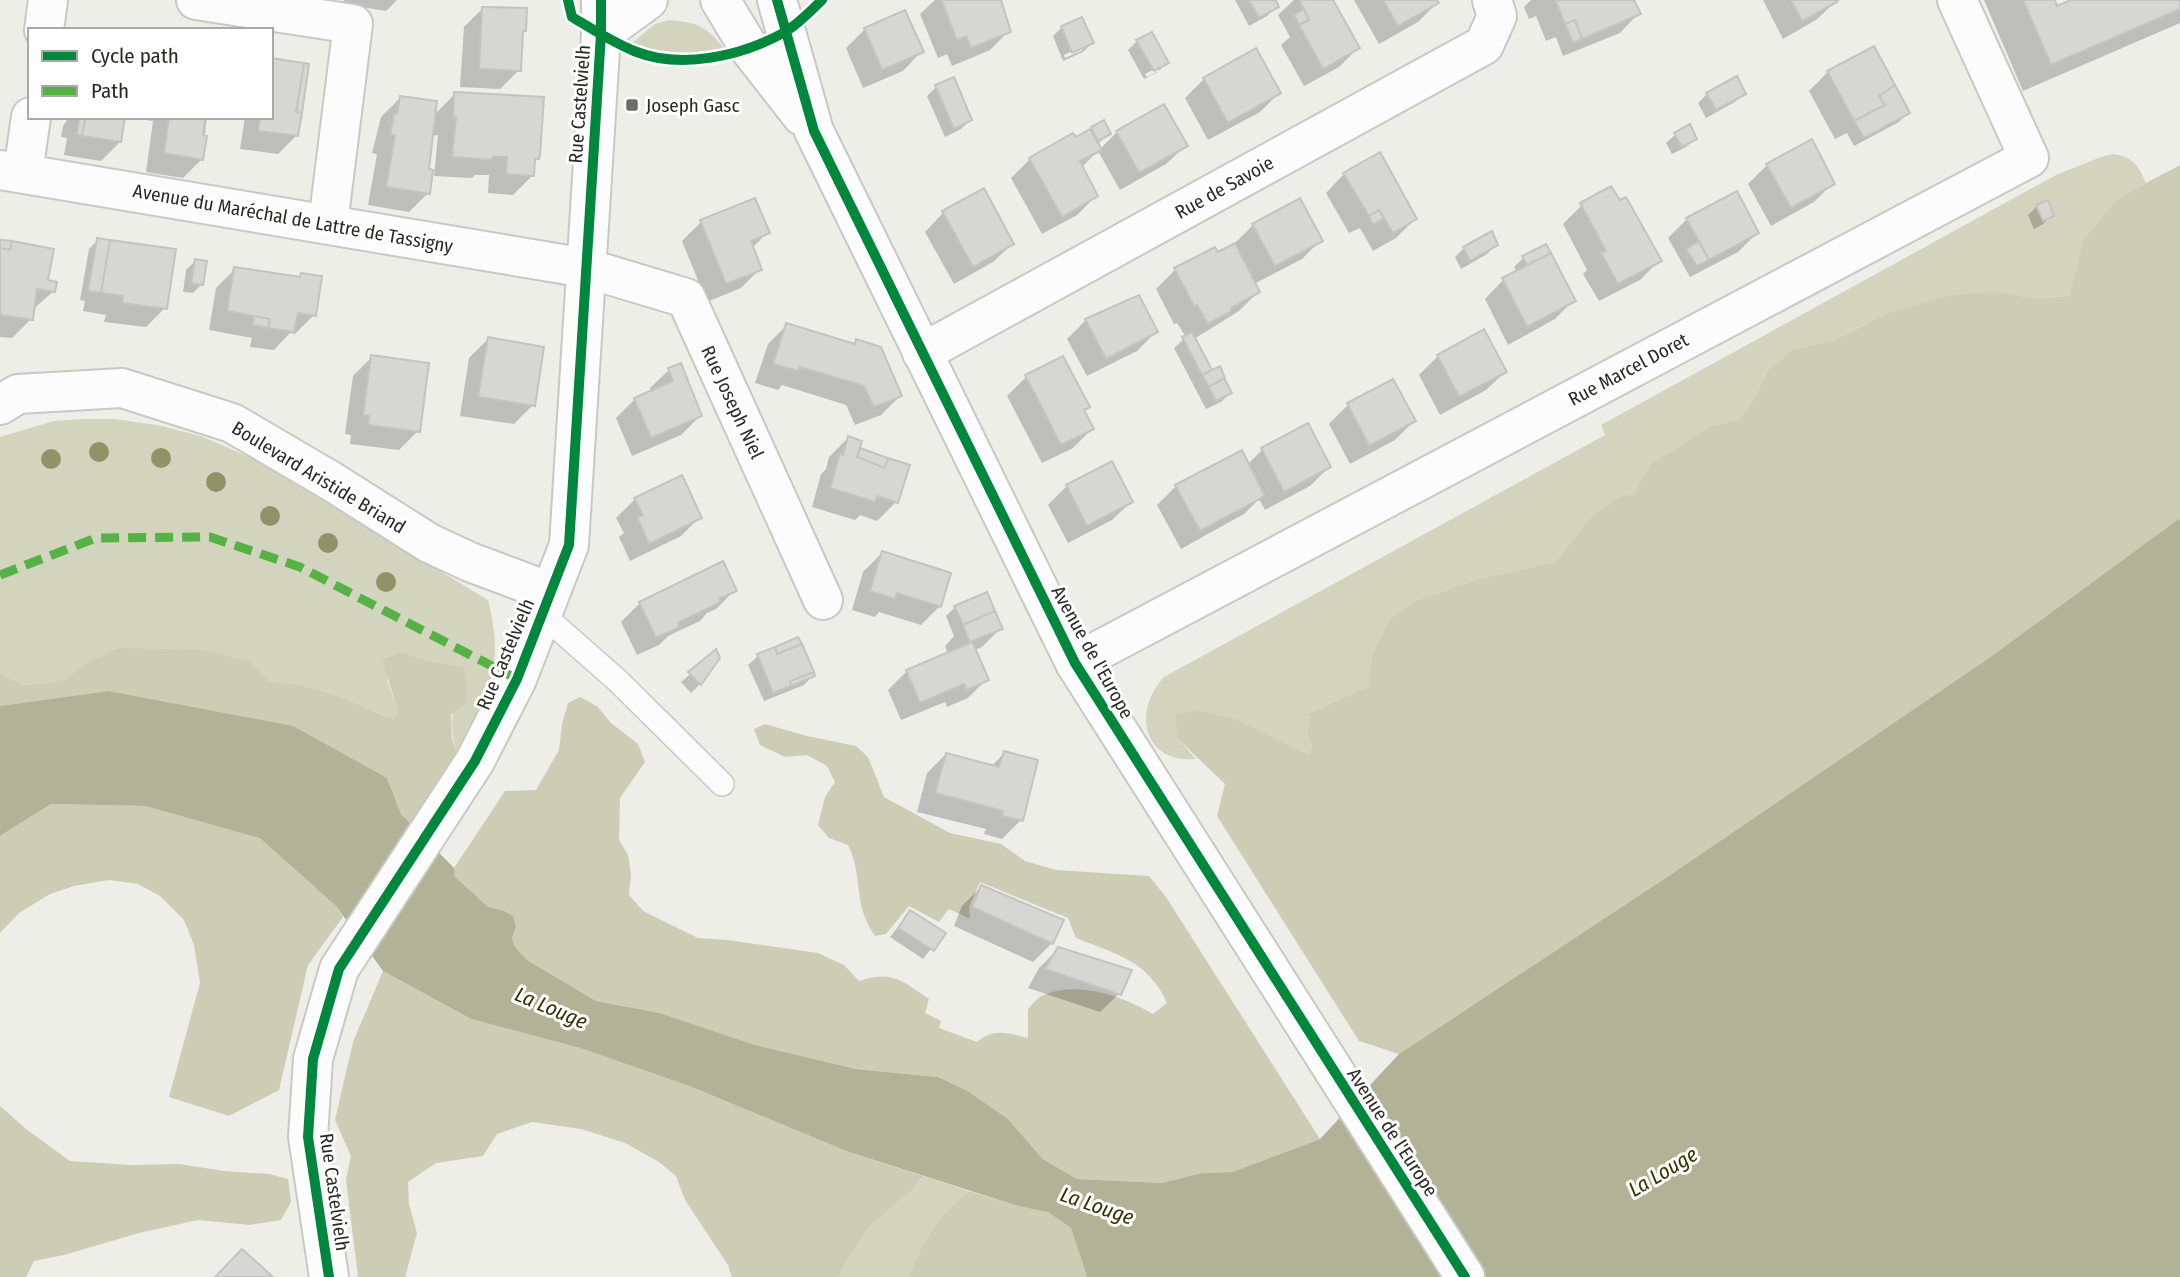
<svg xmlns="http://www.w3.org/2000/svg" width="2180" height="1277" viewBox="0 0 2180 1277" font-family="'Fira Sans Condensed',sans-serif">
	<rect width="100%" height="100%" fill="#edeee8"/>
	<path fill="#d3d4bd" d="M669 20C697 22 708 27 725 50 697 59 657 57 631 44L655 24Z
		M2113 154C2132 156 2139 166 2146 183L2118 198 2083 240 2069 296 2037 299 1997 292 1865 324 1834 340 1792 350 1768 370 1752 403 1738 420 1711 426 1650 464 1633 495 1589 519 1555 562 1479 579 1417 600 1372 656 1368 686 1310 713 1307 733 1312 746 1309 754 1290 746 1178 739 1196 759C1143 764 1132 711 1164 677L1605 435 1601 425 2056 175 2101 157Z
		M85 419H115L157 425 201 436 256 460 488 600C506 669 486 700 459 760 446 721 454 704 463 666L429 661 401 652 387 680 397 708 396 718C382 717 374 710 361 705 332 694 302 682 271 682L251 662 84 664 66 679 47 683 23 685 0 673V437L54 421Z
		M923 1176 969 1191C936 1218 925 1238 908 1277H838L867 1229 912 1190Z"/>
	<path fill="#cccdb4" d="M2180 165V518L1989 658 1670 875 1399 1054 1359 1041 1217 816 1225 784 1178 739 1175 715C1182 714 1190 711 1197 711 1237 714 1272 739 1309 754L1312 746 1307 733 1310 713 1368 686 1372 656 1390 620 1417 600 1479 579 1555 562 1589 519 1620 497 1633 495 1650 464 1711 426 1738 420 1752 403 1768 370 1792 350 1834 340 1886 314 1951 295 1997 292 2037 299 2069 296 2083 240 2118 198Z
		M119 648 203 650 251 662 271 682C302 682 332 694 361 705 374 710 381 717 396 718L397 708 382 660 401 652 429 661 463 666 468 687 465 704 451 714 452 738 459 760 411 824 401 814 387 778 108 691 0 706V673L23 685 47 683 66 679 84 664Z
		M580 697 598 707 611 723 638 744 645 762 620 798 619 840 628 855 631 874 629 895 643 911 698 938 727 940 818 953 844 965 859 981C892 970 902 981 929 999L925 1013 941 1021 939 1028 977 1042C994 1028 1008 1033 1028 1038V1009C1032 1005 1036 999 1040 997 1075 979 1122 996 1153 1014L1167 1003C1148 960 1115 954 1076 938L1068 918 980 882 969 907 970 919 949 909 939 922 909 906 886 934 875 936C852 903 864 878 848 845L829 838 818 825 825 797 835 782 827 766 807 755 785 757 760 745 754 729 765 724 807 736 856 746 868 757 884 797 950 833 1001 844 1025 861 1056 870 1149 876 1166 897 1320 1139 1232 1172 1201 1173 1162 1183 1077 1179 1043 1159 1007 1118 966 1090 938 1077 856 1069 752 1044 660 1013 596 1001 527 960 513 946 512 938 516 928 504 911 488 908 455 877 454 868 505 791 536 790 559 750 562 724 568 703Z
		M51 804 145 806 261 838 336 906 343 917 308 965 279 1090 229 1116 169 1097 200 983 194 945 184 920 160 896 138 884 109 880 74 886 50 894 19 913 0 933V836Z
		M383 971 471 1019 580 1048 692 1087 846 1151 923 1176 912 1190 867 1229 838 1277H732L728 1265 685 1200 676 1176 659 1162 625 1143 581 1129 532 1122 497 1134 483 1156 436 1163 408 1182 409 1204 417 1233 405 1277H358L346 1180 351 1156 335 1120 353 1042Z
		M0 1106 26 1129 70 1161 131 1165 179 1164 224 1171 269 1174 288 1179 291 1202 281 1220 250 1225 198 1220 139 1233 64 1255 34 1261 26 1277H0Z
		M969 1191 1018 1206 1048 1211 1071 1228 1087 1277H908C925 1238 936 1218 969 1191Z"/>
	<path fill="#b2b396" d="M2180 518V1277H1087L1071 1228 1048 1212 1018 1206 846 1151 692 1087 580 1048 471 1019 383 971 336 906 260 838 145 806 51 804 0 836V706L108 691 293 726 387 778 401 814 454 868 455 877 488 907 504 911 513 916 516 928 512 938 514 946 527 960 596 1001 660 1013 752 1044 856 1069 938 1077 966 1090 1007 1118 1043 1159 1077 1179 1162 1183 1201 1173 1232 1172 1320 1139 1399 1054 1670 875 1989 658Z"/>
	<path fill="#0003" fill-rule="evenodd" d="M344 0H397L386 11 343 4Z
		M935 0H999L1009 31 990 50 952 66 947 54 938 58 920 14Z
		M1235 0H1277L1274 2 1277 6 1267 16 1249 26Z
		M1294 0H1331L1358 48 1339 67 1304 86 1281 45 1290 37 1278 15Z
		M1354 0H1435L1437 3 1418 22 1379 44Z
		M1531 0H1633L1638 14 1620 33 1563 56 1556 37 1546 41 1536 16 1529 19 1524 7Z
		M1763 0H1840L1832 5 1816 20 1783 39Z
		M1984 0H2053L2056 8 2074 0H2180V23L2023 91Z
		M483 8 525 30 521 34 519 70 500 89 460 87 464 27Z
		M1062 27 1092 43 1083 52 1063 61 1053 36ZM1083 46V50L1065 58 1064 55Z
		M865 29 921 52 903 71 863 88 846 48Z
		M1137 41 1167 62 1158 72 1144 79 1128 50ZM1159 67V71L1147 77 1145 74Z
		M1828 72 1908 113 1899 122 1854 146 1847 133 1835 139 1809 91Z
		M1204 79 1279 93 1260 112 1208 140 1185 98Z
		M1736 79 1744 93 1735 102 1706 118 1698 103 1707 94Z
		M936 87 970 120 961 129 945 137 927 96Z
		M455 94 538 158 533 163 532 176 513 195 488 193 489 175H475L472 178 434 176 438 135 431 136 427 170 428 193 409 212 368 205 377 154 372 153 381 117 400 98 435 123 436 113Z
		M69 117H123L120 142 101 161 64 155 67 138 61 137 63 126Z
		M147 117H207L202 159 183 178 146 172 153 121 146 120Z
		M245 117H271L297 135 278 154 240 149Z
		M1103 123 1108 134 1097 145 1100 149 1117 132 1185 146 1166 164 1120 190 1098 151 1082 167 1096 196 1077 215 1042 234 1011 178 1030 159 1075 139Z
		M1676 134 1695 138 1686 147 1672 154 1666 143Z
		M1767 165 1833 183 1814 202 1771 226 1748 184Z
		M1344 174 1415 219 1396 238 1373 251 1360 228 1349 233 1326 193Z
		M1582 205 1659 261 1640 280 1599 301 1583 274 1587 270 1563 224Z
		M2037 206 2052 215 2043 224 2034 229 2028 215Z
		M943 213 1012 244 993 262 954 284 925 232Z
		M1687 219 1757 233 1738 252 1690 277 1668 238Z
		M701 222 768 232 752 248 760 269 741 288 707 302 682 241Z
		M1253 225 1321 240 1302 259 1254 284 1258 292 1239 311 1194 339 1212 372 1230 393 1221 402 1206 409 1174 348 1186 337 1177 323 1174 324 1156 289 1175 270 1215 249 1217 254 1234 244Z
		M98 240 165 308 146 327 104 322 106 315 83 311 85 301 80 300 89 249Z
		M0 241 46 282 54 291 32 310 31 319 12 338 0 337Z
		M1496 245 1487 254 1461 269 1455 257 1464 248Z
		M1545 246 1574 300 1555 319 1508 345 1485 299 1503 280 1517 272 1514 267 1523 258Z
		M195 261 202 284 193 293 183 292 186 270Z
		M235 269 299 278 302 275 314 315 295 334 290 333 274 350 250 347 252 338 209 330 216 288Z
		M1086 320 1156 332 1137 351 1087 376 1067 339Z
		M787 325 853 345 857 341 900 396 881 415 855 425 846 405 782 385 778 390 755 383 768 344Z
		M488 339 533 405 514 424 460 416 469 358Z
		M1438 356 1505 372 1486 390 1440 415 1419 375Z
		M372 357 418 431 399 450 350 444 351 435 345 434 353 376Z
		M1062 358 1088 406 1083 411 1092 429 1073 448 1042 463 1007 396 1026 377Z
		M669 370 700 416 681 435 632 456 616 418 635 399 651 392 650 388Z
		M1348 405 1414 421 1395 440 1350 464 1329 424Z
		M848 438 858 449 908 466 896 502 877 521 860 515 855 520 812 507 821 474 826 469 829 457Z
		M1262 450 1329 467 1310 486 1265 510 1259 499 1244 514 1181 549 1157 505 1176 486 1247 465Z
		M1067 486 1131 502 1112 520 1068 543 1048 505Z
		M635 499 700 517 681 536 630 561 619 537 624 533 616 518Z
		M882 553 940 606 921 625 879 612 875 617 852 610 863 572Z
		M735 590 716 609 707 613 700 621 668 636 659 645 637 655 621 622 640 603Z
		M955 607 1001 628 982 647 974 650 987 679 968 698 947 707 945 702 901 720 888 690 907 671 948 654 945 646 954 636 946 616Z
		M797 639 813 675 804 685 764 701 748 665 758 656Z
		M716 652 700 684 691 693 681 682Z
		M1004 753 1021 820 1002 839 984 834 986 829 917 812 927 773 946 754 991 767Z
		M981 887 1052 943 1033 962 954 926 962 906Z
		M910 912 943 933 923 959 890 937Z
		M1058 949 1119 994 1100 1012 1028 988 1039 968Z"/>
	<path fill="#d6d7d2" stroke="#c3c3bf" stroke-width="2" d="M941 0H1001L1011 32 971 48 966 36 957 40Z
		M1249 0H1276L1279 7 1259 18Z
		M1299 0H1333L1360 48 1323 69 1299 25 1309 20Z
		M1383 0H1437L1439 3 1398 26Z
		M1555 0H1634L1641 14 1582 39 1575 20 1565 24Z
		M1791 0H1836L1837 2 1802 21Z
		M2023 0H2055L2057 6 2070 0H2180V9L2051 65Z
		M482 7 527 8 526 31H523L521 71 479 69Z
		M1304 9 1309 20 1299 25 1294 15Z
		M905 10 924 52 882 70 864 28Z
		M1082 17 1094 43 1072 53 1061 26Z
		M1575 20 1582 39 1573 43 1565 24Z
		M1152 32 1169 63 1154 71 1136 40Z
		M1874 46 1895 85 1879 96 1885 105 1854 121 1827 71Z
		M1256 48 1281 93 1228 123 1203 78Z
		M271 58 304 63 296 112 302 113 298 136 258 131 260 117H271Z
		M304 63 309 64 302 113 296 112Z
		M1737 76 1746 94 1716 110 1706 93Z
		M954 77 972 120 954 129 935 85Z
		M1895 85 1910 113 1864 138 1854 121 1885 105 1879 96Z
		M454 92 544 97 540 155 539 159H535L534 176 506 174 507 157H493V160L452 157 456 117 453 118Z
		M400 96 437 101 429 169 433 170 430 194 386 187 395 135H390L394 114H397Z
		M1164 104 1188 146 1139 173 1116 131Z
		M79 117H125L121 142 82 136 85 120Z
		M169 117H205L203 135 207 136 203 160 164 153Z
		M79 118 85 120 82 136 77 135Z
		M1104 120 1111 134 1098 141 1091 127Z
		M1690 124 1697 139 1682 147 1674 133Z
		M1090 129 1102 150 1080 161 1098 196 1062 217 1029 158 1073 133 1076 137Z
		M1812 139 1835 184 1791 208 1766 164Z
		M1380 152 1417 219 1393 233 1379 210 1369 216 1343 173Z
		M1611 186 1620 200 1626 197 1662 261 1618 284 1601 253 1606 251 1580 203Z
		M984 188 1014 244 973 267 942 211Z
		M1737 191 1759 233 1709 260 1686 218Z
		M755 198 770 233 751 241 762 270 726 284 700 220Z
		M1300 198 1323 241 1275 266 1252 224Z
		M2048 200 2054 216 2043 221 2036 205Z
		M1379 210 1384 218 1373 225 1369 216Z
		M1492 231 1498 245 1470 261 1463 247Z
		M97 238 110 240 101 293 88 291Z
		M0 240 12 241 10 250 0 248Z
		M110 240 176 249 167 309 122 303 123 296 101 293Z
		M12 241 54 249 48 280 57 282 55 292 37 289 33 320 0 315V248L10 250Z
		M1699 241 1709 260 1697 266 1686 249Z
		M1235 243 1260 292 1231 308 1232 311 1208 324 1197 305 1194 306 1174 268 1215 247 1218 252Z
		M1546 244 1551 253 1527 265 1522 256Z
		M1551 253 1576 301 1527 327 1502 278Z
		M195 259 207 261 203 285 191 283Z
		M234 267 300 277 301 273 322 276 316 316 298 313 294 332 268 328 270 319 227 311Z
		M1139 295 1158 332 1106 359 1085 319Z
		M254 316 270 319 268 328 253 325Z
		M786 323 855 344 856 339 881 347 902 396 874 407 864 386 800 367 799 371 773 364Z
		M1484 329 1507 372 1459 397 1437 355Z
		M1192 332 1212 370 1202 375 1182 337Z
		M488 337 544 347 535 406 478 397Z
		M371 355 429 363 420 432 368 425 369 416 363 415Z
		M1063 356 1090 407 1084 410 1094 429 1061 445 1025 375Z
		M681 363 702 416 651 438 634 398 673 381 668 368Z
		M1220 366 1225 378 1209 387 1202 375Z
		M1224 378 1232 393 1216 401 1209 387Z
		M1393 379 1416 421 1369 446 1347 403Z
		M1308 423 1331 467 1284 492 1261 448Z
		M848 436 862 441 857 457 885 468 888 458 910 465 898 503 877 496 875 502 830 488 840 453 843 455Z
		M860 448 888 458 885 468 857 457Z
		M1242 450 1265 496 1200 531 1175 485Z
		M1112 461 1133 502 1087 526 1066 485Z
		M682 475 702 518 649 544 637 517 643 515 634 498Z
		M882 551 951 573 941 607 897 593 895 599 870 591Z
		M723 561 737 591 720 598 721 602 678 623 680 627 656 638 639 602Z
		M987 592 995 611 963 625 954 606Z
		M995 611 1003 629 972 641 989 680 967 690 964 684 920 703 906 670 970 643 963 625Z
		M798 637 802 644 777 654 775 647Z
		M802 644 814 672 790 681 791 686 773 693 757 654 775 647 777 654Z
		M716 649 720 658 701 685 688 672Z
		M814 672 815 676 791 686 790 681Z
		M1004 751 1038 760 1023 821 1002 816 1003 811 935 793 946 753 999 767Z
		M981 885 1064 920 1053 944 972 907Z
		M910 910 946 933 934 951 898 928Z
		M1058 947 1132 970 1121 995 1045 969Z
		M242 1249 273 1277H215Z"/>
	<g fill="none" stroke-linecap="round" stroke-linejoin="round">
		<defs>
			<path id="service" d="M542 614 618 681 722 784"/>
			<path id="minor" d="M196 0 353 24 328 224
				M44 30 48 0
				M601 34 648 0
				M0 170 586 268 686 298 823 600
				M23 173 31 117
				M922 353 1484 45 1497 16 1492 0
				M0 405 18 394 122 388 232 423 331 481 429 543 470 562 550 592
				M1075 663 2029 158 1957 0
				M329 1277 308 1137 313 1059 339 969 475 761 517 679 569 545 601 34V0"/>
			<path id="tertiary" d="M720 0 749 48 802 116
				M777 0 814 131 1075 663 1465 1277"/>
		</defs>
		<use href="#service" stroke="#c8c8c4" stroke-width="26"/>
		<use href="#minor" stroke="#c8c8c4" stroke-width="42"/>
		<use href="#tertiary" stroke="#c8c8c4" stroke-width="42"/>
		<use href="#service" stroke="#fcfcfc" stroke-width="23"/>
		<use href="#minor" stroke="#fcfcfc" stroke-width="38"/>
		<use href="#tertiary" stroke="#fcfcfc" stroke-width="38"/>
		<path stroke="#56b245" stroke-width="9" stroke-dasharray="18 9" stroke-linecap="butt" d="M0 575 96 538 210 537 300 567 517 679"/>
		<defs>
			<path id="cycleway" d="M568 0 572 17C592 29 612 42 634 51 681 70 742 56 785 32 798 24 811 11 822 0
				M777 0 814 131 1075 663 1465 1277
				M329 1277 308 1137 313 1059 339 969 475 761 517 679 569 545 601 34V0"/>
		</defs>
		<use href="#cycleway" stroke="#fff" stroke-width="15"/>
		<use href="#cycleway" stroke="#00873e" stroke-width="10"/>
	</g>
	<g fill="#929268">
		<circle cx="99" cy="452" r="10"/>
		<circle cx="161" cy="458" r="10"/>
		<circle cx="51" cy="459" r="10"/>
		<circle cx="216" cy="482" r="10"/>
		<circle cx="270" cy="516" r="10"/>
		<circle cx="328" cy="543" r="10"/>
		<circle cx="386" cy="582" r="10"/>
	</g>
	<rect fill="#6e6e6a" stroke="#fff" stroke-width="2.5" x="625" y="98" width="14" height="14" rx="3.5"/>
	<g text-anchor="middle" stroke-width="6" stroke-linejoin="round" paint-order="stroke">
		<g font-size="19" fill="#292926" stroke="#fff">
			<text transform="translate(579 104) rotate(-86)" y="7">Rue Castelvielh</text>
			<text transform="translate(1224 187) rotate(-29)" y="7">Rue de Savoie</text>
			<text transform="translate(293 218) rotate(10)" y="7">Avenue du Maréchal de Lattre de Tassigny</text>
			<text transform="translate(1628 369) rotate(-28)" y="7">Rue Marcel Doret</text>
			<text transform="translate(733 402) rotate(65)" y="7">Rue Joseph Niel</text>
			<text transform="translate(319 477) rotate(31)" y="7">Boulevard Aristide Briand</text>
			<text transform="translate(1093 652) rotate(61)" y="7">Avenue de l'Europe</text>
			<text transform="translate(505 654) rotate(-67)" y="7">Rue Castelvielh</text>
			<text transform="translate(1393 1132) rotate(57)" y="7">Avenue de l'Europe</text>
			<text transform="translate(335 1192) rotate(82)" y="7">Rue Castelvielh</text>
		</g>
		<g font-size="19" fill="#292926" stroke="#fff" text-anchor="start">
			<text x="646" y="112">Joseph Gasc</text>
		</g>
		<g font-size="21" font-style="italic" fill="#330" stroke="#fff">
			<text transform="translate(551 1008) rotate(23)" y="7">La Louge</text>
			<text transform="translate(1663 1172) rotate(-31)" y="7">La Louge</text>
			<text transform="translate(1097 1206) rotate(19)" y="7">La Louge</text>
		</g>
	</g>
	<rect x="28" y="28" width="245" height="91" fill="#ffffff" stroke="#a9a9a8" stroke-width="2"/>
	<rect x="42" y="51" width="35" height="10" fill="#00873e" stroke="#a9a9a8" stroke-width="2"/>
	<text x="91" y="63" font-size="21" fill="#292926">Cycle path</text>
	<rect x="42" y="86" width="35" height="10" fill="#56b245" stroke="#a9a9a8" stroke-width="2"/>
	<text x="91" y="98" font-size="21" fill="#292926">Path</text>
</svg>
